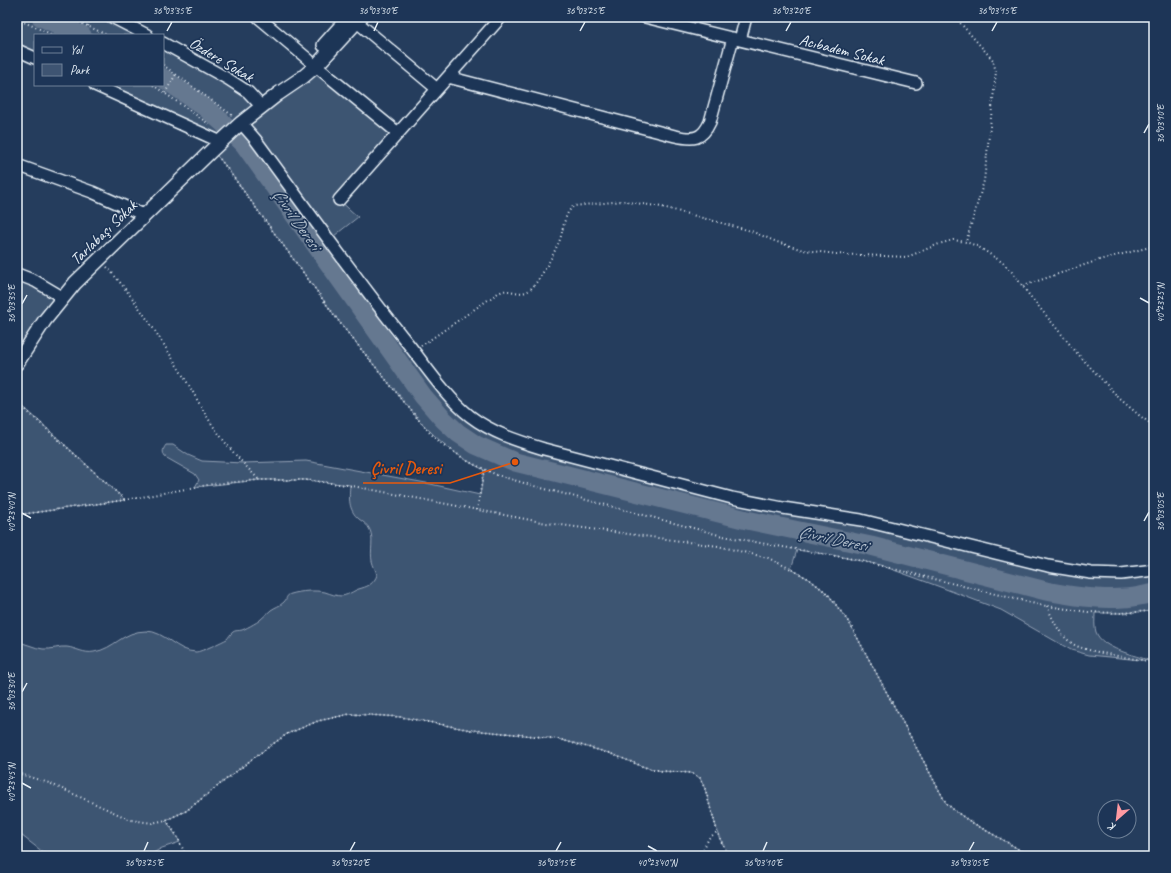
<svg xmlns="http://www.w3.org/2000/svg" width="1171" height="873" viewBox="0 0 1171 873" font-family="Caveat,sans-serif">
	<rect width="100%" height="100%" fill="#253d5d"/>
	<filter id="ink" filterUnits="userSpaceOnUse"><feTurbulence type="fractalNoise" baseFrequency=".025" numOctaves="2"/><feDisplacementMap in="SourceGraphic" scale="8" xChannelSelector="R" yChannelSelector="G"/><feConvolveMatrix kernelMatrix="1 2 1 2 8 2 1 2 1" color-interpolation-filters="sRGB"/></filter>
	<g filter="url(#ink)">
		<path fill="#3e5472" stroke="#93a2b5" d="M17 17H112L147 35H35V58L17 50Z
			M163 43 262 107 316 66 398 133 339 200 358 217 329 240 468 414 544 449 1048 566 1154 570V611L1121 613H1095C1095 619 1094 627 1096 632 1102 649 1135 655 1151 661L1089 655 1071 650 1001 610 943 588 880 565 832 555 797 550 791 569 809 579 828 594 850 624 946 803C970 826 1002 836 1028 856H729L719 837 705 789 700 778 691 773 662 771 644 767 609 753 558 739 524 735 471 730 401 717 350 714 318 721 287 734 256 756 186 811 166 820 180 842 162 848 148 856H48L17 832V642C26 643 34 648 43 649 52 650 59 646 67 647 76 648 84 654 94 652 114 649 123 631 146 631 165 631 177 652 196 652 201 652 223 641 227 639 229 637 230 634 233 632 235 630 239 631 242 630 243 630 258 622 260 620 264 617 267 613 271 610 275 607 280 606 284 602 287 599 286 595 291 594 301 591 315 590 325 592 331 594 336 596 342 596 350 595 355 589 362 588 369 586 374 583 377 575 376 570 373 566 372 561 370 551 374 539 370 530 368 525 363 522 359 519 348 510 349 498 350 485L306 480H259L195 487 199 480 195 474 165 457C162 452 163 449 166 445H173L188 455 202 461 243 463 306 461 426 483 480 495 484 470C456 456 440 442 418 419L343 327 224 164 212 150 221 142 95 85H163Z
			M17 274 62 297 17 363Z
			M17 402 28 411 125 500 17 515Z"/>
		<g fill="none" stroke-linecap="round" stroke-linejoin="round">
			<path stroke="#657890" stroke-width="19" d="M41 17 82 35
				M163 78 206 108 222 122 244 144 423 396 443 419 458 433 476 445 515 462 747 520 871 546 1046 591C1072 596 1097 600 1123 598 1134 598 1144 595 1154 593"/>
			<defs>
				<path id="minor" d="M112 17 147 35
					M258 17 309 60
					M645 17 916 83
					M357 22 437 89
					M740 40 746 17
					M163 43 228 79 248 92 262 107
					M17 50 35 58
					M316 66 398 133
					M448 77 675 136C693 140 702 140 710 122L733 38
					M95 85 221 142
					M241 123 255 139C306 208 355 278 409 345 427 368 447 398 470 416 492 433 518 441 544 449L732 498 783 508 861 520 1048 566 1091 573 1121 574 1154 570
					M17 165 92 192 144 215
					M339 200 501 17
					M17 274 35 281 62 297"/>
				<path id="tertiary" d="M324 45 349 17
					M17 363 45 320 75 283 212 150 241 123 278 94 303 77 316 66 361 17"/>
			</defs>
			<use href="#minor" stroke="#e8f1f8" stroke-width="14"/>
			<use href="#tertiary" stroke="#e8f1f8" stroke-width="16"/>
			<path stroke="#e8f1f8" stroke-width="2" stroke-dasharray="1 3" stroke-linecap="butt" d="M68 17 107 35
				M955 17 993 60 996 72 984 181 966 242
				M17 19 53 35
				M88 26 93 17
				M163 65 233 116
				M153 85 209 124
				M165 93 176 74
				M220 159 343 327 418 419 430 433 442 444 469 462 497 475 534 486 723 536 777 546 853 559 1040 605 1088 612 1121 613 1154 611
				M107 267C139 303 165 346 190 387 199 403 208 420 219 434 231 451 245 465 259 480
				M1023 286 1099 260 1154 246
				M421 346 498 293C501 292 504 290 507 291 514 291 521 295 528 291 538 285 554 253 559 242 564 230 563 214 574 206L623 201 662 207 751 231 777 242 803 250 837 254 907 257 939 244 953 240 966 242 977 246 1002 262 1012 272 1030 296 1077 353 1120 399 1140 416 1154 426
				M17 402 125 500
				M477 510 484 470
				M17 515 125 500 213 484 259 480H306L347 485 546 523 718 546 768 558 791 569 809 579 828 594 850 624 946 803C970 826 1002 836 1028 856
				M1047 606C1053 620 1059 635 1073 644 1085 652 1137 659 1154 662
				M17 773 49 783 131 820 152 823 166 820 186 811 256 756 287 734 318 721 350 714 401 717 471 730 525 735 558 739 609 753 644 767 662 771 691 773 700 778 705 789 719 837 729 856
				M166 820 176 834 186 856
				M700 856 709 838 717 832"/>
			<use href="#minor" stroke="#1d3557" stroke-width="11"/>
			<use href="#tertiary" stroke="#1d3557" stroke-width="13"/>
		</g>
	</g>
	<path fill="none" stroke="#e8f1f8" stroke-width="1.5" d="M167 31 172 22M374 31 378 22M580 31 585 22M786 31 791 22M992 31 997 22M1144 133 1149 124M1140 298 1149 303M22 304 27 295M22 513 31 518M1144 521 1149 512M22 692 27 683M22 783 31 788M648 846 657 851M144 851 148 842M350 851 355 842M556 851 561 842M763 851 767 842M969 851 974 842"/>
	<g text-anchor="middle" stroke-width="3.5" stroke-linejoin="round" paint-order="stroke">
		<g font-size="16" fill="#e8f1f8" stroke="#1d3557">
			<text transform="translate(842 49) rotate(14)" y="6">Acıbadem Sokak</text>
			<text transform="translate(222 59) rotate(31)" y="6">Özdere Sokak</text>
			<text transform="translate(103 232) rotate(-44)" y="6">Tarlabaşı Sokak</text>
		</g>
		<g font-size="17" font-style="italic" fill="#b4c1ce" stroke="#1d3557">
			<text transform="translate(297 219) rotate(55)" y="6">Çivril Deresi</text>
			<text transform="translate(833 538) rotate(12)" y="6">Çivril Deresi</text>
		</g>
	</g>
	<path fill="none" stroke="#e8590c" stroke-width="1.5" d="M515 462L450 483H363"/>
	<circle fill="#e8590c" stroke="#1d3557" stroke-width="1.5" cx="515" cy="462" r="4"/>
	<g font-size="17" text-anchor="middle" font-weight="bold" fill="#e8590c" stroke="#1d3557" stroke-width="3.5" stroke-linejoin="round" paint-order="stroke">
		<text x="406" y="474">Çivril Deresi</text>
	</g>
	<rect width="1171" height="873" fill="none" stroke="#1d3557" stroke-width="44"/>
	<rect x="34" y="34" width="130" height="52" fill="#1d3557" stroke="#6e8097"/>
	<rect x="42" y="47" width="20" height="6" fill="#1d3557" stroke="#6e8097"/>
	<text x="70" y="54" font-size="12" fill="#e8f1f8">Yol</text>
	<rect x="42" y="64" width="20" height="12" fill="#3e5472" stroke="#6e8097"/>
	<text x="70" y="74" font-size="12" fill="#e8f1f8">Park</text>
	<g transform="translate(1117 819) rotate(208)"><circle r="19" fill="#1d3557" stroke="#6e8097"/>
	<path d="M0-3L7 15L0 10L-7 15Z" fill="#ff9aa2"/>
	<text y="-6" font-size="11" font-weight="bold" text-anchor="middle" fill="#e8f1f8">K</text>
	</g>
	<rect x="22" y="22" width="1127" height="829" fill="none" stroke="#e8f1f8" stroke-width="1.5"/>
	<g font-size="10" text-anchor="middle" fill="#e8f1f8">
		<text x="172" y="14">36°03'35"E</text>
		<text x="378" y="14">36°03'30"E</text>
		<text x="585" y="14">36°03'25"E</text>
		<text x="791" y="14">36°03'20"E</text>
		<text x="997" y="14">36°03'15"E</text>
		<text transform="translate(1160 124) rotate(-90)" y="4">36°03'10"E</text>
		<text transform="translate(1160 303) rotate(-90)" y="4">40°23'25"N</text>
		<text transform="translate(11 304) rotate(-90)" y="4">36°03'35"E</text>
		<text transform="translate(1160 512) rotate(-90)" y="4">36°03'05"E</text>
		<text transform="translate(11 513) rotate(-90)" y="4">40°23'40"N</text>
		<text transform="translate(11 692) rotate(-90)" y="4">36°03'30"E</text>
		<text transform="translate(11 783) rotate(-90)" y="4">40°23'45"N</text>
		<text x="144" y="866">36°03'25"E</text>
		<text x="350" y="866">36°03'20"E</text>
		<text x="556" y="866">36°03'15"E</text>
		<text x="657" y="866">40°23'40"N</text>
		<text x="763" y="866">36°03'10"E</text>
		<text x="969" y="866">36°03'05"E</text>
	</g>
</svg>
